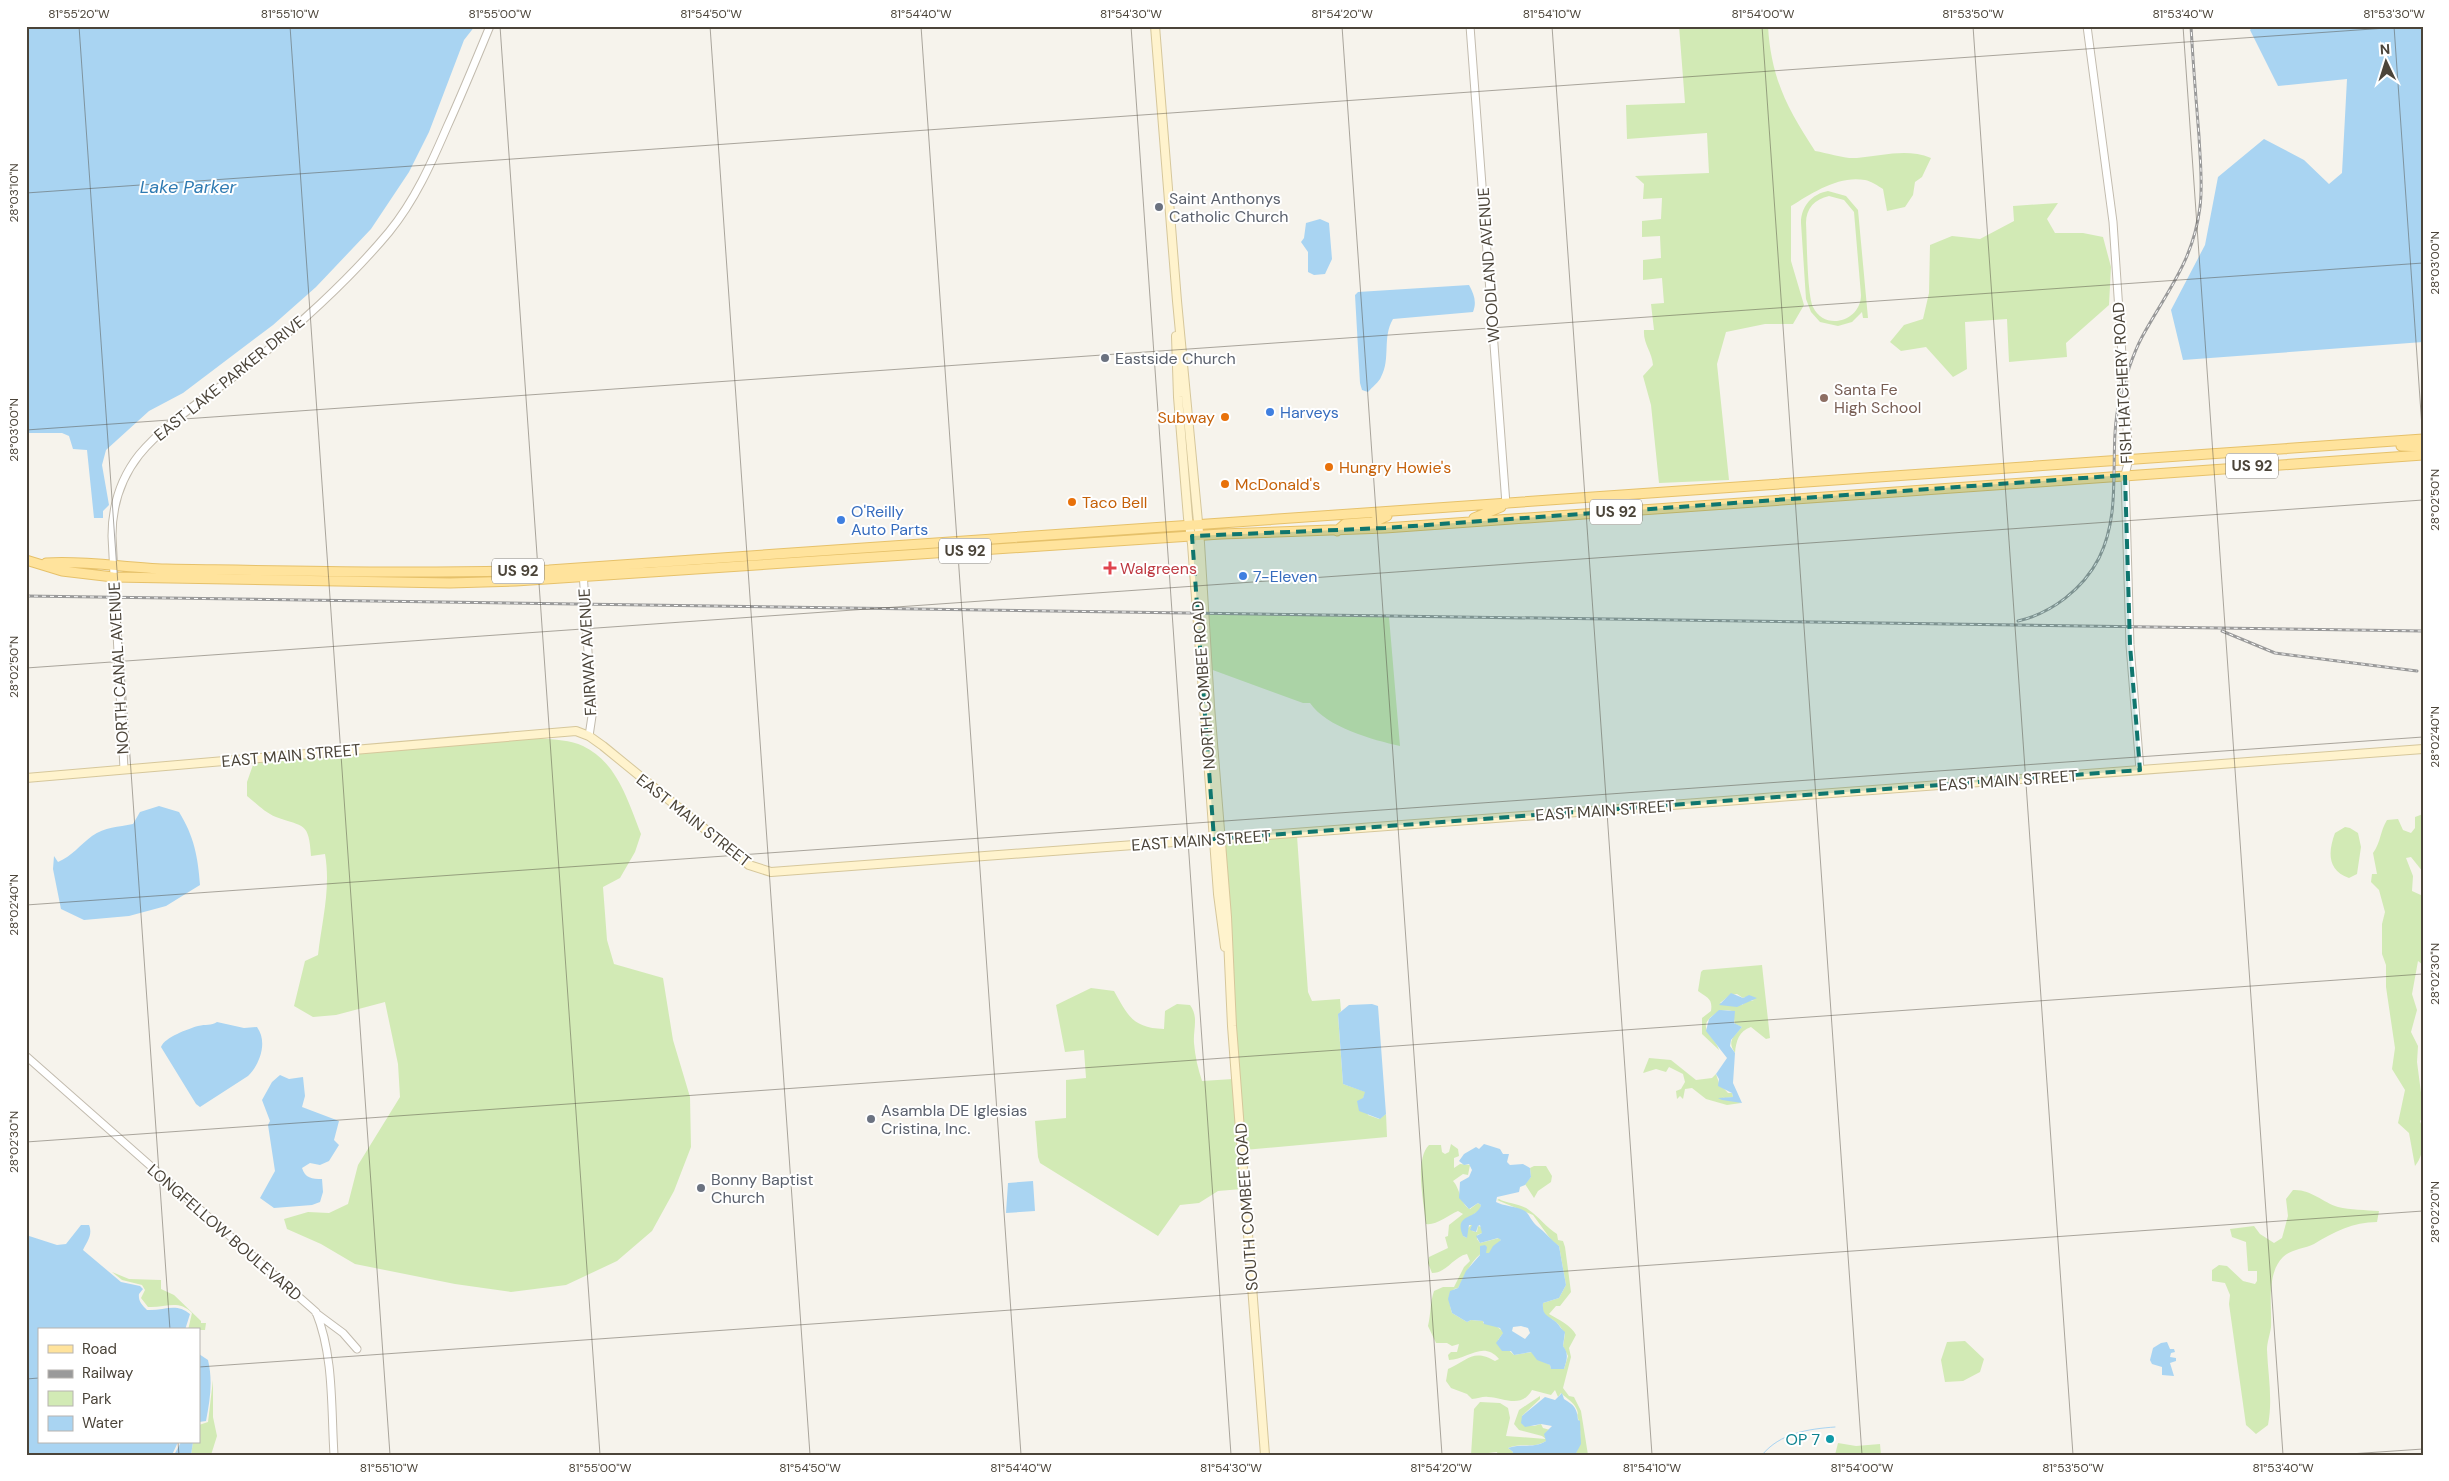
<svg xmlns="http://www.w3.org/2000/svg" width="2449" height="1481" viewBox="0 0 2449 1481" font-family="'DM Sans',sans-serif">
	<rect width="100%" height="100%" fill="#f6f3ec"/>
	<path fill="#d2eab5" fill-rule="evenodd" d="M1679 26H1768C1771 78 1787 108 1815 151 1828 153 1844 159 1857 158 1883 156 1906 148 1931 158L1922 177 1915 182 1913 195 1905 207 1887 211 1883 189C1878 186 1871 181 1865 180 1839 175 1812 193 1791 206V261L1804 305 1793 324H1765L1726 332 1717 364 1729 480 1659 483 1651 405 1643 376 1653 365C1652 351 1643 344 1644 330H1654L1651 304 1664 303 1662 278 1643 280V260L1661 258 1660 236 1642 237V221L1661 219 1662 198 1643 199 1644 184 1635 176 1709 173 1707 133 1627 139 1626 105 1685 103Z
		M1828 191 1846 196 1858 210 1868 318H1863L1862 312 1852 322 1838 326 1820 322 1811 312 1806 299 1801 223C1801 206 1812 194 1828 191ZM1829 196 1844 200 1854 212 1861 295C1861 321 1825 332 1813 307 1807 293 1807 241 1806 223 1806 208 1815 199 1829 196Z
		M2058 203 2047 219 2055 233H2083L2103 237 2111 267 2109 305 2066 343 2067 357 2009 362 2007 319 1965 322 1967 369 1953 377 1926 347 1901 351 1890 342 1904 325 1923 319 1929 293 1930 245 1952 236 1980 239 2014 221 2013 206Z
		M1207 612 1389 617 1400 746C1373 740 1326 727 1310 703H1303L1210 669Z
		M541 738C554 740 571 740 583 746 617 762 628 801 641 834L635 852 620 878 603 887 607 940 614 964 663 978 673 1040 690 1097 691 1147 674 1191 652 1231 617 1261 566 1285 511 1292 455 1284 355 1264 321 1244 287 1229 284 1219 308 1212 329 1213 348 1204 358 1165 400 1097 398 1064 385 1002 336 1015 313 1017 294 1006 305 961 318 955C322 921 331 888 325 854L311 856C309 822 304 827 276 817 265 813 256 803 247 796V782L254 762Z
		M2423 814V872L2411 857 2406 858 2413 876 2412 891 2423 896V983V965L2418 961 2412 994 2417 1010 2411 1032 2418 1046 2417 1062 2423 1108V1117L2420 1121C2426 1135 2424 1155 2415 1166L2409 1133 2398 1123 2405 1090 2392 1069 2395 1048 2386 987V965L2382 954V924L2385 912 2379 890 2371 882 2372 874H2377L2373 853C2381 842 2380 831 2387 820L2398 819 2403 830 2411 833 2415 828V817Z
		M2345 827 2350 828 2358 833 2361 847 2357 874 2349 878C2327 870 2328 852 2335 833Z
		M1297 836 1308 992 1312 1001 1340 999 1341 1011 1338 1015 1343 1084 1366 1092 1363 1098 1368 1115 1379 1119 1386 1114 1387 1137 1244 1150 1224 841Z
		M1762 965 1770 1038 1766 1039 1751 1027C1739 1031 1736 1041 1735 1053 1726 1040 1735 1036 1742 1027L1735 1024 1732 1011C1726 1009 1720 1011 1715 1014 1694 1028 1715 1036 1719 1050L1702 1034V1018L1711 1011C1713 998 1707 998 1698 991L1701 972 1703 970ZM1737 994 1743 998 1745 997 1754 1001 1748 1000 1742 1005 1720 1003 1730 995Z
		M1091 988 1114 991C1128 1016 1133 1028 1164 1029L1165 1011 1177 1004 1190 1005C1199 1017 1193 1029 1194 1043 1195 1056 1198 1069 1202 1081L1233 1079 1242 1189 1218 1191 1199 1203 1180 1205 1158 1236 1040 1163 1038 1157 1035 1121 1066 1118V1080L1086 1078 1084 1050 1065 1052 1056 1005Z
		M1649 1058 1671 1060 1696 1080 1712 1078 1716 1074 1719 1083 1728 1093H1732L1733 1097 1725 1098 1721 1096C1728 1101 1734 1099 1741 1103L1727 1105 1706 1099 1692 1088 1685 1089 1683 1099 1680 1096 1677 1099 1676 1091 1681 1089 1685 1082 1683 1074 1669 1067 1666 1072 1656 1069 1643 1073Z
		M1451 1144 1458 1149 1459 1156 1454 1158V1168L1460 1164 1470 1165 1468 1175 1463 1174 1453 1181C1460 1188 1460 1204 1470 1209L1478 1203 1481 1205 1480 1210 1462 1222 1463 1236 1467 1238V1229L1472 1224V1231L1477 1232 1478 1226 1482 1227V1233L1477 1235V1239L1480 1243 1499 1238 1501 1240 1490 1253H1486L1485 1251C1472 1258 1465 1275 1458 1288L1454 1289C1448 1298 1449 1303 1452 1313L1467 1322 1471 1320 1483 1321V1323L1496 1326 1504 1332 1498 1340 1514 1355 1532 1352 1537 1358 1550 1365 1551 1369H1564L1568 1356 1563 1346 1565 1334C1562 1330 1561 1327 1558 1324 1549 1314 1542 1321 1543 1303L1559 1298 1566 1285 1559 1246 1552 1241 1533 1215 1497 1200 1499 1199C1507 1204 1520 1203 1529 1210 1539 1217 1546 1227 1557 1234L1558 1240 1563 1241 1565 1247 1571 1292 1560 1306H1556L1549 1314C1558 1319 1572 1326 1576 1335L1569 1348 1571 1357 1563 1388 1569 1396 1574 1397 1581 1411 1588 1455H1575C1582 1442 1581 1431 1578 1418 1576 1412 1579 1416 1577 1410 1574 1402 1567 1399 1561 1393L1558 1397 1555 1390 1551 1395 1532 1390C1521 1409 1505 1398 1488 1397 1483 1396 1478 1399 1472 1399L1467 1394 1451 1388 1446 1381 1448 1369C1467 1361 1473 1348 1495 1361L1499 1359C1483 1340 1467 1360 1449 1360L1448 1355 1451 1352H1457L1459 1344 1452 1346 1447 1343H1436L1428 1326C1431 1314 1430 1302 1434 1291L1443 1287H1454L1464 1267 1470 1261 1467 1254C1453 1257 1447 1273 1432 1273L1428 1263 1429 1257 1448 1248 1445 1237 1448 1236 1449 1225 1463 1214 1458 1211C1449 1215 1435 1226 1426 1224 1424 1203 1414 1160 1429 1145H1441L1442 1152 1445 1154 1449 1152Z
		M1534 1166H1546L1552 1176 1551 1182 1538 1191 1534 1198 1525 1184 1531 1177 1530 1168Z
		M2293 1190C2311 1189 2322 1202 2338 1207 2350 1210 2366 1210 2379 1211L2377 1222C2353 1222 2334 1232 2314 1244 2304 1249 2291 1249 2283 1257 2266 1274 2272 1306 2271 1327 2270 1335 2267 1342 2267 1350 2268 1376 2273 1399 2268 1425L2256 1434 2246 1425 2229 1304 2230 1295 2225 1283 2212 1281V1270L2219 1265 2227 1266 2243 1281 2255 1284 2257 1281V1271H2248L2246 1242 2232 1237 2230 1229 2254 1226 2260 1234 2274 1243 2282 1238 2288 1216 2286 1199Z
		M112 1272 129 1279 161 1280V1289L174 1295 201 1321V1323H206L205 1330H188L192 1313C178 1299 166 1308 148 1307L141 1298 145 1290 142 1285 122 1280Z
		M1965 1341 1984 1359 1980 1372 1963 1381 1945 1382 1941 1360 1947 1342Z
		M213 1380V1417L217 1436 211 1455H191L193 1442H199V1425L208 1422Z
		M1540 1396V1399L1522 1416 1523 1425 1534 1426 1541 1424 1543 1428 1550 1430 1547 1431 1546 1441C1534 1449 1521 1442 1508 1448L1513 1452 1512 1455H1498L1497 1452 1471 1455 1474 1409 1480 1402 1500 1403 1508 1408 1510 1418 1506 1436 1546 1439 1542 1436 1519 1430 1514 1424 1519 1410Z
		M1838 1443 1856 1446 1880 1444 1881 1455H1835Z"/>
	<path fill="#a9d4f2" fill-rule="evenodd" d="M26 26H475L464 40 429 132 409 172 371 229 316 287 273 325 183 393 149 411 106 450 102 465 109 505 103 511V518H94L87 450 73 449 69 436 62 433H26Z
		M2253 26H2423V342L2183 360 2171 310 2205 245 2218 177 2264 139 2304 160 2329 184 2342 173 2347 79 2278 86 2250 30Z
		M1320 219 1329 223 1332 259 1325 274 1314 275 1308 272V252L1301 242 1304 238 1306 223Z
		M1469 285C1474 294 1477 302 1473 312L1393 319C1382 337 1391 359 1381 377 1379 382 1372 387 1368 392L1362 390 1360 383 1355 295 1358 292Z
		M159 806 179 812C194 836 198 857 200 885L166 906 129 916 84 920 61 909 53 869 54 856 58 862C72 856 80 845 92 836 105 827 118 827 133 824L140 812Z
		M1731 993 1743 998 1749 995 1757 998 1737 1007 1719 1005Z
		M1372 1004 1378 1006 1386 1114 1380 1119 1359 1111 1357 1101 1363 1098 1365 1092 1343 1084 1338 1014 1349 1005Z
		M1719 1010 1735 1011 1734 1023 1742 1027 1731 1040 1730 1046 1735 1053 1733 1083 1742 1103 1722 1100 1718 1098 1733 1097 1732 1093 1718 1086 1719 1079 1716 1074 1727 1058 1706 1031 1709 1019Z
		M217 1022 244 1028 257 1027C268 1042 260 1064 248 1076L200 1107 196 1104 161 1047C165 1037 188 1029 198 1026 206 1024 211 1026 217 1022Z
		M280 1075 289 1079 303 1077 305 1096 302 1107 339 1121 334 1140 339 1145 329 1161 320 1165 310 1163 302 1168C305 1178 312 1179 322 1179L323 1192 320 1202 312 1205 274 1208 260 1198 275 1171 268 1125 270 1121 262 1100 272 1082Z
		M1484 1144 1500 1149 1503 1154H1509L1507 1162 1510 1165 1523 1164 1530 1168 1531 1177 1525 1185 1520 1187 1519 1192 1497 1197 1496 1202C1503 1206 1516 1206 1525 1211 1530 1215 1531 1221 1537 1226 1545 1232 1551 1240 1559 1246L1566 1285 1559 1298 1543 1303C1542 1316 1548 1315 1556 1322 1560 1326 1561 1329 1565 1332L1563 1346C1569 1354 1567 1359 1564 1369H1551L1550 1365 1537 1360 1531 1352 1514 1355 1511 1351H1502L1496 1343 1503 1333 1500 1328 1484 1324 1483 1321 1471 1320 1467 1322 1452 1313 1448 1299 1450 1291 1458 1288 1466 1271 1480 1255V1246L1485 1245 1487 1247 1486 1253H1489L1493 1246 1501 1240 1498 1238 1480 1243 1476 1236 1482 1233 1480 1225 1478 1226 1476 1232 1470 1230 1472 1225H1469L1467 1238 1463 1236C1453 1213 1477 1220 1481 1205L1478 1203 1469 1209 1459 1198 1460 1182 1469 1177 1472 1170 1469 1164 1464 1165 1459 1161 1464 1154 1476 1147 1479 1149ZM1521 1326 1528 1328 1530 1333 1525 1339 1512 1331 1513 1327Z
		M1033 1181 1035 1211 1006 1213 1008 1183Z
		M81 1225H89C93 1235 87 1241 83 1250L121 1282 140 1286 143 1289 139 1294C138 1301 142 1305 147 1310 164 1311 176 1302 190 1314L185 1330H39V1442H178L172 1455H26V1235L57 1245 66 1244Z
		M2167 1342 2170 1349H2174L2175 1352 2171 1353 2170 1357 2176 1358V1361L2170 1363 2174 1376 2162 1375V1367L2152 1364 2150 1360 2153 1348 2161 1343Z
		M199 1354 208 1360C213 1381 210 1400 206 1421L199 1422Z
		M1562 1393 1564 1399C1574 1405 1577 1408 1578 1420L1580 1421 1581 1444 1575 1455H1512L1513 1452 1508 1448C1521 1443 1534 1449 1546 1441L1544 1434 1552 1426 1541 1424 1525 1427 1521 1423 1522 1416 1545 1397 1555 1400Z
		M181 1442H193L191 1455H174Z"/>
	<g fill="none" stroke-linecap="round" stroke-linejoin="round">
		<path stroke="#a9d4f2" stroke-width="1" d="M1762 1455C1780 1433 1808 1429 1835 1427"/>
		<defs>
			<path id="tertiary" d="M1470 26 1506 504
				M2087 26 2113 222 2129 459 2125 475 2130 645 2140 770
				M583 571 592 716 589 736
				M124 769 112 536C112 507 121 478 139 455 165 423 210 395 244 369 293 331 349 280 389 232 415 200 431 164 447 127 462 94 476 60 490 26
				M26 1056 316 1312C334 1356 331 1408 334 1455
				M316 1313 343 1333 357 1349"/>
			<path id="secondary" d="M1155 26 1177 301 1200 543 1210 706 1227 917 1232 1026 1265 1455
				M1176 336 1178 397 1188 518 1192 544 1218 894 1225 947
				M26 778 576 731 589 736 603 746 749 865 771 872 2423 749"/>
			<path id="primary" d="M2401 446 2423 447
				M1474 518 1501 507
				M1337 531 1345 524 1373 522 1387 516
				M26 560 62 571 113 577 450 583 516 581 1221 534 1385 528 2423 455
				M46 563C85 560 126 568 166 569 294 571 421 574 549 570L2423 439"/>
		</defs>
		<use href="#tertiary" stroke="#c2bbae" stroke-width="9"/>
		<use href="#secondary" stroke="#d6c79b" stroke-width="10"/>
		<use href="#primary" stroke="#e6c16a" stroke-width="11"/>
		<use href="#tertiary" stroke="#fff" stroke-width="7"/>
		<use href="#secondary" stroke="#fff3cd" stroke-width="8"/>
		<use href="#primary" stroke="#ffe39c" stroke-width="9"/>
		<defs>
			<path id="rail" d="M26 596 2423 631
				M2018 621C2052 613 2083 589 2099 558 2124 508 2107 450 2120 398 2126 377 2132 356 2142 337 2167 291 2193 262 2200 207 2203 184 2200 159 2199 136 2196 99 2193 63 2191 26
				M2222 631 2275 653 2417 671"/>
		</defs>
		<use href="#rail" stroke="#9a9a9a" stroke-width="3"/>
		<use href="#rail" stroke="#fff" stroke-width="1" stroke-dasharray="4" stroke-linecap="butt"/>
	</g>
	<path fill="#0f766e" fill-opacity="0.2" stroke="#0f766e" stroke-width="4" stroke-dasharray="10 6" stroke-linejoin="round" d="M2125 475 2130 645 2140 770 1214 839 1192 536 1385 528Z"/>
	<path fill="none" stroke="#4b4439" stroke-width="1" stroke-opacity="0.45" d="M79 26 170 1330M290 26 390 1455M500 26 600 1455M710 26 810 1455M921 26 1021 1455M1131 26 1231 1455M1342 26 1442 1455M1552 26 1652 1455M1762 26 1862 1455M1973 26 2073 1455M2183 26 2283 1455M2394 26 2423 442M26 193 2415 26M26 430 2423 263M26 668 2423 500M26 905 2423 737M26 1142 2423 974M199 1367 2423 1211M26 1379 39 1378M178 1442 179 1455M2335 1455 2423 1449"/>
	<g fill="#6b7280" stroke="#fff" stroke-width="2">
		<circle cx="1159" cy="207" r="5"/>
		<circle cx="1105" cy="358" r="5"/>
		<circle cx="871" cy="1119" r="5"/>
		<circle cx="701" cy="1188" r="5"/>
	</g>
	<circle fill="#8d6e63" stroke="#fff" stroke-width="2" cx="1824" cy="398" r="5"/>
	<g fill="#3f7fe0" stroke="#fff" stroke-width="2">
		<circle cx="1270" cy="412" r="5"/>
		<circle cx="841" cy="520" r="5"/>
		<circle cx="1243" cy="576" r="5"/>
	</g>
	<g fill="#e8710a" stroke="#fff" stroke-width="2">
		<circle cx="1225" cy="417" r="5"/>
		<circle cx="1329" cy="467" r="5"/>
		<circle cx="1225" cy="484" r="5"/>
		<circle cx="1072" cy="502" r="5"/>
	</g>
	<path fill="#e0444e" stroke="#fff" stroke-width="2" d="M1107.5 560.5h5v5h5v5h-5v5h-5v-5h-5v-5h5z"/>
	<circle fill="#0f9aa8" stroke="#fff" stroke-width="2" cx="1830" cy="1439" r="5"/>
	<g text-anchor="middle" stroke-width="4" stroke-linejoin="round" paint-order="stroke">
		<g fill="#fff" stroke="#817c74" stroke-width="1">
			<rect x="2226" y="453.5" width="52" height="25" rx="4"/>
			<rect x="1590" y="499.5" width="52" height="25" rx="4"/>
			<rect x="939" y="538.5" width="52" height="25" rx="4"/>
			<rect x="492" y="558.5" width="52" height="25" rx="4"/>
		</g>
		<g font-size="15" font-weight="bold" fill="#4b4439">
			<text x="2252" y="471">US 92</text>
			<text x="1616" y="517">US 92</text>
			<text x="965" y="556">US 92</text>
			<text x="518" y="576">US 92</text>
		</g>
		<g font-size="16" fill="#5b616d" stroke="#fff" text-anchor="start">
			<text x="1169" y="204">Saint Anthonys<tspan x="1169" dy="18">Catholic Church</tspan></text>
			<text x="1115" y="364">Eastside Church</text>
			<text x="881" y="1116">Asambla DE Iglesias<tspan x="881" dy="18">Cristina, Inc.</tspan></text>
			<text x="711" y="1185">Bonny Baptist<tspan x="711" dy="18">Church</tspan></text>
		</g>
		<g font-size="16" fill="#4b4439" stroke="#fff">
			<text transform="translate(1488 265) rotate(-94)" y="6">WOODLAND AVENUE</text>
			<text transform="translate(229 378) rotate(-39)" y="6">EAST LAKE PARKER DRIVE</text>
			<text transform="translate(2122 383) rotate(-93)" y="6">FISH HATCHERY ROAD</text>
			<text transform="translate(587 652) rotate(-93)" y="6">FAIRWAY AVENUE</text>
			<text transform="translate(118 668) rotate(-93)" y="6">NORTH CANAL AVENUE</text>
			<text transform="translate(1203 685) rotate(-94)" y="6">NORTH COMBEE ROAD</text>
			<text transform="translate(291 755) rotate(-5)" y="6">EAST MAIN STREET</text>
			<text transform="translate(2008 780) rotate(-4)" y="6">EAST MAIN STREET</text>
			<text transform="translate(1605 810) rotate(-4)" y="6">EAST MAIN STREET</text>
			<text transform="translate(694 820) rotate(38)" y="6">EAST MAIN STREET</text>
			<text transform="translate(1201 840) rotate(-4)" y="6">EAST MAIN STREET</text>
			<text transform="translate(1246 1207) rotate(-94)" y="6">SOUTH COMBEE ROAD</text>
			<text transform="translate(225 1232) rotate(41)" y="6">LONGFELLOW BOULEVARD</text>
		</g>
		<g font-size="16" fill="#785e54" stroke="#fff" text-anchor="start">
			<text x="1834" y="395">Santa Fe<tspan x="1834" dy="18">High School</tspan></text>
		</g>
		<g font-size="16" fill="#366cbe" stroke="#fff" text-anchor="start">
			<text x="1280" y="418">Harveys</text>
			<text x="851" y="517">O'Reilly<tspan x="851" dy="18">Auto Parts</tspan></text>
			<text x="1253" y="582">7-Eleven</text>
		</g>
		<g font-size="16" fill="#c56008" stroke="#fff" text-anchor="start">
			<text x="1215" y="423" text-anchor="end">Subway</text>
			<text x="1339" y="473">Hungry Howie's</text>
			<text x="1235" y="490">McDonald's</text>
			<text x="1082" y="508">Taco Bell</text>
		</g>
		<g font-size="16" fill="#be3a42" stroke="#fff" text-anchor="start">
			<text x="1120" y="574">Walgreens</text>
		</g>
		<g font-size="16" fill="#0d838f" stroke="#fff" text-anchor="end">
			<text x="1820" y="1445">OP 7</text>
		</g>
		<g font-size="18" font-style="italic" fill="#2e7ab2" stroke="#fff">
			<text x="188" y="193">Lake Parker</text>
		</g>
	</g>
	<rect width="2449" height="1481" fill="none" stroke="#ffffff" stroke-width="55"/>
	<rect x="38" y="1328" width="162" height="115" fill="#ffffff" stroke="#b7b4b0"/>
	<rect x="48" y="1345" width="25" height="8" fill="#ffe39c" stroke="#b7b4b0"/>
	<text x="82" y="1354" font-size="15" fill="#4b4439">Road</text>
	<rect x="48" y="1370" width="25" height="8" fill="#9a9a9a" stroke="#b7b4b0"/>
	<text x="82" y="1378" font-size="15" fill="#4b4439">Railway</text>
	<rect x="48" y="1391" width="25" height="15" fill="#d2eab5" stroke="#b7b4b0"/>
	<text x="82" y="1404" font-size="15" fill="#4b4439">Park</text>
	<rect x="48" y="1416" width="25" height="15" fill="#a9d4f2" stroke="#b7b4b0"/>
	<text x="82" y="1428" font-size="15" fill="#4b4439">Water</text>
	<g transform="translate(2386 62) rotate(356)" stroke="#ffffff" stroke-width="4" paint-order="stroke">
	<path d="M0-4L9 19L0 12L-9 19Z" fill="#4b4439"/>
	<text y="-8" font-size="14" font-weight="bold" text-anchor="middle" fill="#4b4439">N</text>
	</g>
	<rect x="28" y="28" width="2394" height="1426" fill="none" stroke="#4b4439" stroke-width="2"/>
	<g font-size="12" text-anchor="middle" fill="#4b4439">
		<text x="79" y="18">81°55'20"W</text>
		<text x="290" y="18">81°55'10"W</text>
		<text x="500" y="18">81°55'00"W</text>
		<text x="711" y="18">81°54'50"W</text>
		<text x="921" y="18">81°54'40"W</text>
		<text x="1131" y="18">81°54'30"W</text>
		<text x="1342" y="18">81°54'20"W</text>
		<text x="1552" y="18">81°54'10"W</text>
		<text x="1763" y="18">81°54'00"W</text>
		<text x="1973" y="18">81°53'50"W</text>
		<text x="2183" y="18">81°53'40"W</text>
		<text x="2394" y="18">81°53'30"W</text>
		<text transform="translate(14 193) rotate(-90)" y="4">28°03'10"N</text>
		<text transform="translate(2435 263) rotate(-90)" y="4">28°03'00"N</text>
		<text transform="translate(14 430) rotate(-90)" y="4">28°03'00"N</text>
		<text transform="translate(2435 500) rotate(-90)" y="4">28°02'50"N</text>
		<text transform="translate(14 667) rotate(-90)" y="4">28°02'50"N</text>
		<text transform="translate(2435 737) rotate(-90)" y="4">28°02'40"N</text>
		<text transform="translate(14 905) rotate(-90)" y="4">28°02'40"N</text>
		<text transform="translate(2435 974) rotate(-90)" y="4">28°02'30"N</text>
		<text transform="translate(14 1142) rotate(-90)" y="4">28°02'30"N</text>
		<text transform="translate(2435 1212) rotate(-90)" y="4">28°02'20"N</text>
		<text x="389" y="1472">81°55'10"W</text>
		<text x="600" y="1472">81°55'00"W</text>
		<text x="810" y="1472">81°54'50"W</text>
		<text x="1021" y="1472">81°54'40"W</text>
		<text x="1231" y="1472">81°54'30"W</text>
		<text x="1441" y="1472">81°54'20"W</text>
		<text x="1652" y="1472">81°54'10"W</text>
		<text x="1862" y="1472">81°54'00"W</text>
		<text x="2073" y="1472">81°53'50"W</text>
		<text x="2283" y="1472">81°53'40"W</text>
	</g>
</svg>
